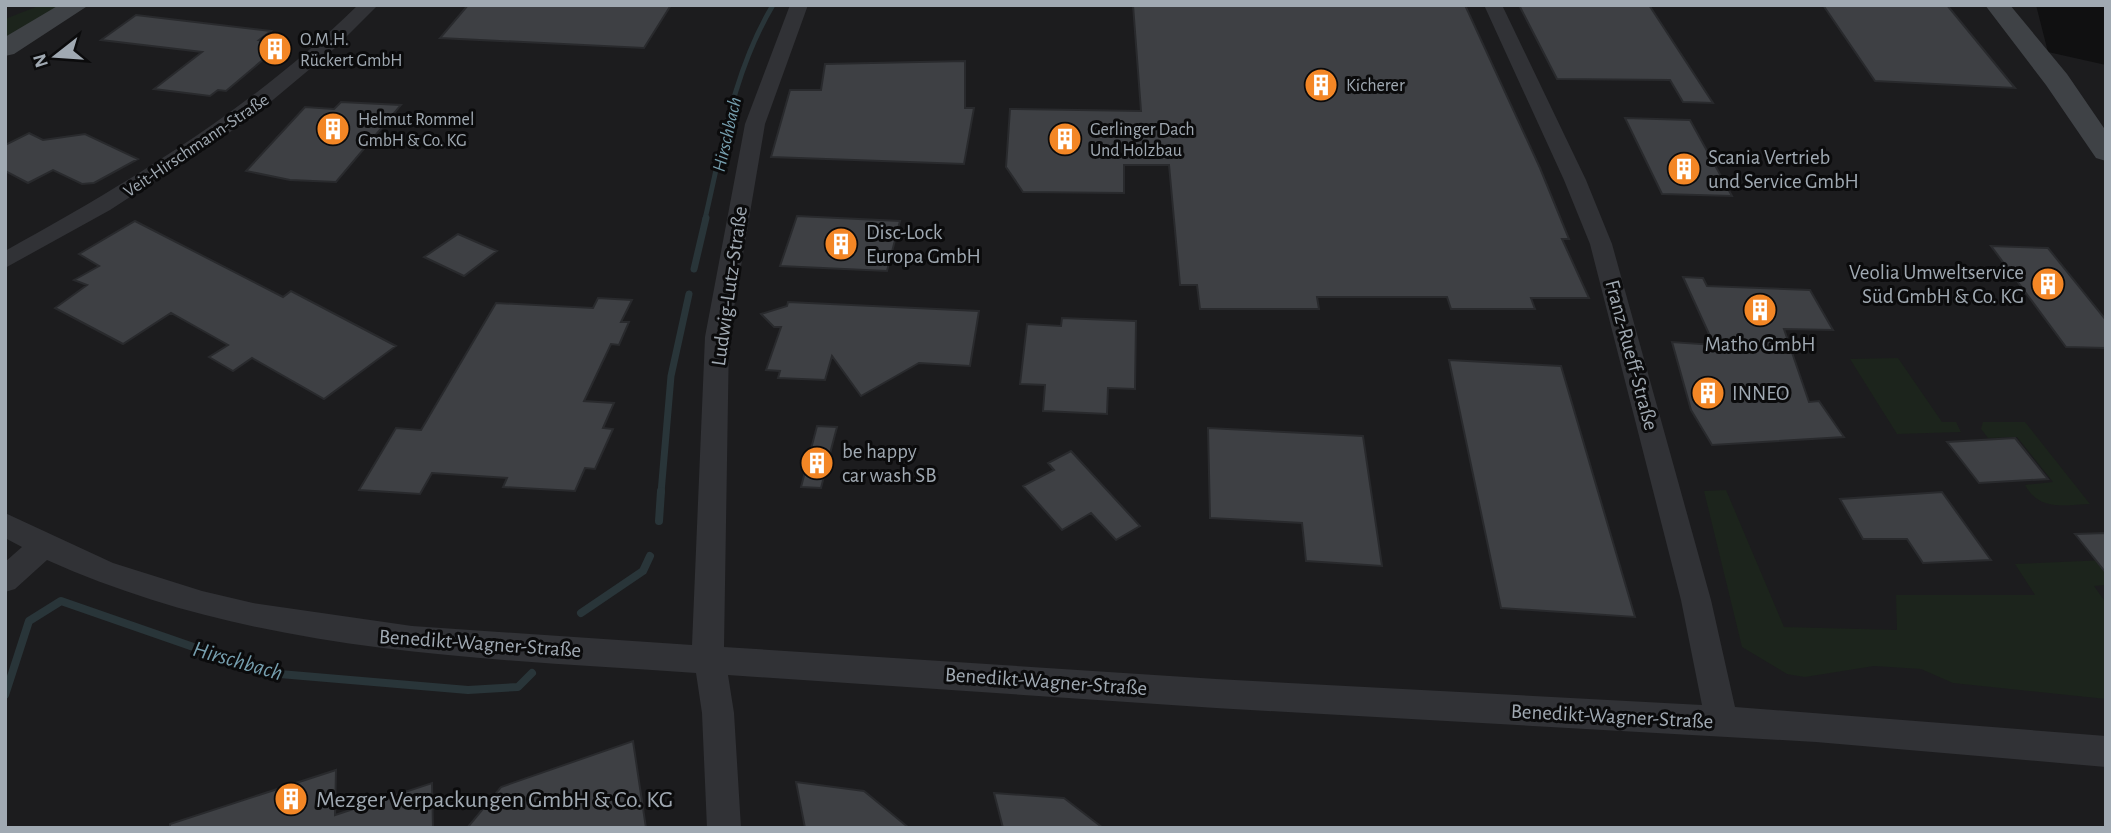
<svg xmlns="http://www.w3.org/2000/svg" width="2111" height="833" viewBox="0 0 2111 833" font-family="'Alegreya Sans',sans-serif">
	<rect width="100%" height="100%" fill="#101011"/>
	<path fill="#1c1c1e" d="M5 5H2036L2048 52 2106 65V828H5Z"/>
	<path fill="#1c241c" d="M41 5H69L5 42V19Z
		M1898 358 1942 422H1956L1961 432 1897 434 1850 359Z
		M1983 422H2025L2090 504C2064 505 2039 511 2025 485L2053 482 2017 437 1988 438 1981 429Z
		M1726 490 1784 627 1897 630 1896 595H2035L2015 564 2106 560V585L2094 586 2106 603V699L1953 683 1921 669 1874 666 1805 677 1787 674 1742 647 1704 491Z"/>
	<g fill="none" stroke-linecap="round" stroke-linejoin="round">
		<path stroke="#293539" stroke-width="5" d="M705 219C722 146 734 70 773 5"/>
		<path stroke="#293539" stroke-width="7" d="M694 269 706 218
			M661 493 671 376 689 294"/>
		<path stroke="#293539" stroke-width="8" d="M659 521 661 491
			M581 613 643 571 650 556
			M5 695 29 621 61 601 268 673 468 690 518 687 532 673"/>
	</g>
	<path fill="#3e4044" stroke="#292a2d" stroke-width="2" d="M468 5H671L644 48 440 38Z
		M1133 5H1465L1540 168 1569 239H1562L1589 298H1531L1535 309H1451L1447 297H1317L1319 309H1200L1197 285H1180L1169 165H1124V193L1023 192 1006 167 1010 109 1141 111Z
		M1519 5H1649L1713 103 1683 102 1670 80 1557 79Z
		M1823 5H1947L2015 88 1875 81Z
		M136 15 271 31 259 40 283 43 226 91 218 90 210 96 154 89 202 52 101 40Z
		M965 61V108H974L964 164 771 157 790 90H821L825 64Z
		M341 102 401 105 336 182 290 180 246 171 305 107 334 109Z
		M1625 118 1690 120 1732 196 1662 194Z
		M29 133 43 140 85 134 138 159 94 183 82 184 53 170 28 183 5 171V145Z
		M797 216 900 221 887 271 780 266Z
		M135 221 283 297 291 291 396 346 324 399 252 358 233 371 209 357 228 345 171 313 123 344 55 308 87 285 74 280 99 266 79 254Z
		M458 234 497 251 464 276 424 257Z
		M1991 246 2048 248 2106 320V348L2066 347Z
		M1683 277 1703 278 1707 286 1810 290 1833 330 1784 329 1809 402 1819 401 1844 437 1712 445 1691 410 1672 342 1714 345Z
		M598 298 632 300 621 322H629L619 345 611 344 584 401 614 403 603 428 613 429 595 469 585 468 575 491 503 487 507 478 432 473 420 494 359 490 396 428 421 430 496 303 593 308Z
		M788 302 979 311 970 366 919 363 861 396 832 356 825 380 778 378 780 371 766 370 781 327H774L761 314 787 306Z
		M1062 318 1136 321 1135 389 1108 388 1107 414 1043 411 1045 385 1020 384 1027 324 1061 326Z
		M1449 360 1561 366 1635 617 1501 608Z
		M817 426 837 427 821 488 801 487Z
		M1208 428 1363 436 1382 566 1306 561 1302 523 1210 518Z
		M2015 438 2048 479 1979 483 1947 442Z
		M1071 451 1140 526 1116 540 1091 513 1062 530 1023 486 1054 470 1048 463Z
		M1942 492 1991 560 1923 563 1907 539H1863L1840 499Z
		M2106 533V573L2075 534Z
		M633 741 646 828H467L501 787Z
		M336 770 335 815 432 783 433 828H170V824Z
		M796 782 864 791 909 828H805Z
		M994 793 1064 798 1103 828H1003Z"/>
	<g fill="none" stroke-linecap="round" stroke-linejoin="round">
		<path fill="#313236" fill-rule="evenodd" d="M358 5H378L335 48 250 119 110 210 5 268V251C132 181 254 107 358 5Z
			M790 5H808L765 124 729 337 724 647 1216 679 1702 705 1681 600 1590 244 1564 180 1484 5H1502L1586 180 1612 244 1711 600 1735 707 2106 736V767L1816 742 1216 708 728 675 734 713 741 828H707L702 713 696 673C471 657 257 654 47 560L15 589 5 592V562L22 547 5 538V513L113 563 202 591 253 603 412 626 692 645 705 337 745 124Z"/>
		<path fill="#3f4246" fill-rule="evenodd" d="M59 5H89L14 54 5 56V37Z
			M1985 5H2010L2067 74 2106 131V161L2096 158 2046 85Z"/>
	</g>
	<defs>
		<symbol id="building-disc" viewBox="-11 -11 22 22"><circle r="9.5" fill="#f38625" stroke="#0b0b0c"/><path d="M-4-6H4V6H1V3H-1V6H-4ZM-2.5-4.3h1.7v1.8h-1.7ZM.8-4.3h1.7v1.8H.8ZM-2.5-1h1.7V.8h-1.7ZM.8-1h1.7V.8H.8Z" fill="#fff"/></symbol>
	</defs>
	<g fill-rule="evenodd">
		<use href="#building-disc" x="256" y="30" width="38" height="38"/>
		<use href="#building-disc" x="1302" y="66" width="38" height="38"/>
		<use href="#building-disc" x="314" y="110" width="38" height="38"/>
		<use href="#building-disc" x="1046" y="120" width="38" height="38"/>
		<use href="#building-disc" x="1665" y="150" width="38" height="38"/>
		<use href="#building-disc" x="822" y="225" width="38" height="38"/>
		<use href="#building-disc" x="2029" y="265" width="38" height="38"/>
		<use href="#building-disc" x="1741" y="291" width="38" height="38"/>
		<use href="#building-disc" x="1689" y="374" width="38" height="38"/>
		<use href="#building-disc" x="798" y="444" width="38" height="38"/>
		<use href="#building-disc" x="272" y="780" width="38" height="38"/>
	</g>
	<g text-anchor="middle" stroke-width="6" stroke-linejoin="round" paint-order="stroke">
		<g font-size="18" fill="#a0a9b2" stroke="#0b0b0c" text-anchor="start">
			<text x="300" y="45">O.M.H.<tspan x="300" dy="21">Rückert GmbH</tspan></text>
			<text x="1346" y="91">Kicherer</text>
			<text x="358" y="125">Helmut Rommel<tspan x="358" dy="21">GmbH &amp; Co. KG</tspan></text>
			<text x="1090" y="135">Gerlinger Dach<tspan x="1090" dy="21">Und Holzbau</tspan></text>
		</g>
		<g font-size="18" fill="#a0a9b2" stroke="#0b0b0c">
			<text transform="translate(196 145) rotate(-34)" y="6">Veit-Hirschmann-Straße</text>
		</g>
		<g font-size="19" font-style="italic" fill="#769faf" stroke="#0b0b0c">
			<text transform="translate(726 134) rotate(-77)" y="7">Hirschbach</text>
		</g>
		<g font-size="21" fill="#a0a9b2" stroke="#0b0b0c" text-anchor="start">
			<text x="1708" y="164">Scania Vertrieb<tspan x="1708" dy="24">und Service GmbH</tspan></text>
			<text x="866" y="239">Disc-Lock<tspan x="866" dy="24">Europa GmbH</tspan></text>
			<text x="2024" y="279" text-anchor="end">Veolia Umweltservice<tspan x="2024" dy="24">Süd GmbH &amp; Co. KG</tspan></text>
			<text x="1760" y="351" text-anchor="middle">Matho GmbH</text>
			<text x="1732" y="400">INNEO</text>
			<text x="842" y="458">be happy<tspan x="842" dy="24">car wash SB</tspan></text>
		</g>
		<g font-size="21" fill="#a0a9b2" stroke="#0b0b0c">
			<text transform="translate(729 286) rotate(-82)" y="7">Ludwig-Lutz-Straße</text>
			<text transform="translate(1632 355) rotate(75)" y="7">Franz-Rueff-Straße</text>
			<text transform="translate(480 643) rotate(4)" y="7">Benedikt-Wagner-Straße</text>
			<text transform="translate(1046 681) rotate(4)" y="7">Benedikt-Wagner-Straße</text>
			<text transform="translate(1612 716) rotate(3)" y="7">Benedikt-Wagner-Straße</text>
		</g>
		<g font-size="23" font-style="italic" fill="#769faf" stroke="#0b0b0c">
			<text transform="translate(238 660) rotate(16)" y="8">Hirschbach</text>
		</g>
		<g font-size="24" fill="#a0a9b2" stroke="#0b0b0c" text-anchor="start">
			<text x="316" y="807">Mezger Verpackungen GmbH &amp; Co. KG</text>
		</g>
	</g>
	<rect width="2111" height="833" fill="none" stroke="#a0a9b2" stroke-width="14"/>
	<g transform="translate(56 56) rotate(253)" stroke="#0b0b0c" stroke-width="5" paint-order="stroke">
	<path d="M0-5L12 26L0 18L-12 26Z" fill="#a0a9b2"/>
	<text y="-10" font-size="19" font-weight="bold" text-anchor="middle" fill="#a0a9b2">N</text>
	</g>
</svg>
